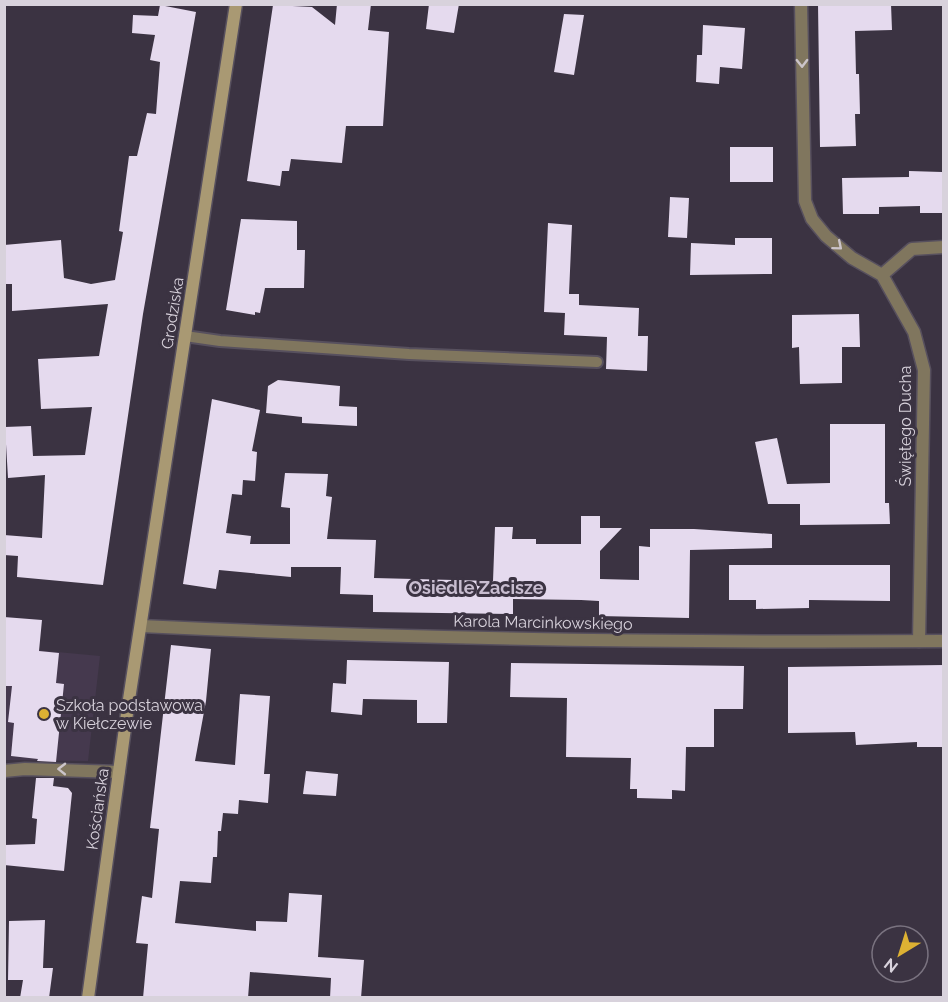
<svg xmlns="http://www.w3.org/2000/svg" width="948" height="1002" viewBox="0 0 948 1002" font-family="Raleway,sans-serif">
	<rect width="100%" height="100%" fill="#3b3342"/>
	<path fill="#45394e" d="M4 647 100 656 88 761 5 760Z"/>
	<path fill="#e5daee" d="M337 4H371L368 30 389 32 383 126H346L342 163 291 159 289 171H282L280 186 247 181 273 5 312 7 335 25Z
		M429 4H459L454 33 426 29Z
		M818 4H891L892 30 855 31 856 74H859L860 114H855L856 146 820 147Z
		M160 5 196 12 143 314 103 585 17 577 18 556 4 555V535L42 538 45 475 8 478 5 427 31 426 33 456 85 455 92 407 41 409 38 359 99 356 108 304 12 311V284H4V245L61 240 64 278 91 284 115 280 123 232 119 231 129 156H137L147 113 156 114 160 62 150 60 155 35 132 33 133 15 158 16Z
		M564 14 584 15 574 75 554 72Z
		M703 25 745 28 742 69 720 67 719 84 696 82 697 55H702Z
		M730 147H773V182H730Z
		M909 171 942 172V213H920V206L879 207V214H843L842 178 909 177Z
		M670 197 689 198 687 238 668 237Z
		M241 219 297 221V250H305L304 288H265L260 313 255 312V315L226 310Z
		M548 223 572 225 569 294H579V305L639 308 638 336H648L647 371 606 369 607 337 564 335 565 313 544 312Z
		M735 238H772V274L690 275 691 243 735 245Z
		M859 314 860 347H842V383L800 384 799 347 792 348V315Z
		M278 380 340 386 339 406 357 407V426L302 423V417L266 413 268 386Z
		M212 399 260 410 252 451 257 452 255 481 243 480 242 495 232 494 226 533 251 536 250 544H290V508L281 507 285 473 328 474 326 496 332 497 327 539 376 540 374 578 493 581 495 527H513L512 539H536V544H581V516H600V528H622L600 551V579L639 580V546L650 547V529H694L772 534V548L690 550 689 618 599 616V601L581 600 513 599V614L373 612V590V595L340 594 341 567H291V577L219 570 216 589 183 584Z
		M830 424H885V503H889L890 524 800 525V504H768L755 442 777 438 787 484 830 483Z
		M729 565H890V601L809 600V608L756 609V600H729Z
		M4 617 42 620 39 651 59 653 56 683 64 684 56 762 37 761 38 759 11 756 14 723 8 722 12 686H4Z
		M171 645 211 649 206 701 195 761 235 765 240 694 270 696 264 774H270L268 803 239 800 238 814 223 813 221 831H218L217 857H213L211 883 180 881 175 923 256 931V921L287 922 289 893 322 895 318 957 364 960 361 998H330L331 978 250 972 248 998H143L148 944 136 943 142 896 152 898 159 829 150 828Z
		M347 660 449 662 447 723H417V700L363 699 362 715 331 712 333 683 346 684Z
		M511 663 744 666 743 709H714V747H686L685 791 672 790V799L637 798V789H630L631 758 566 757 567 698 510 697Z
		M944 665V747H917V742L856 745 855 732 788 733V667Z
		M306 771 338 774 336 796 303 794Z
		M36 778H54L53 786 68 788 72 793 64 871 4 865V845L35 844 37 819 32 818Z
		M45 920 43 968H53L49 998H20L23 980H8L9 921Z"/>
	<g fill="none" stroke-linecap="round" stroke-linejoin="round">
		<defs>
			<path id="service" d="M185 336 220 341 409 354 597 362"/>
			<path id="minor" d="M801 4 805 201 812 219 826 236 852 258 882 275 914 332 924 370 919 641
				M882 275 912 249 944 247
				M4 771 25 769 119 772"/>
			<path id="tertiary" d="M141 626C409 639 676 643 944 641"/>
			<path id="secondary" d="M88 998 128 706 236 4"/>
		</defs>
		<use href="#service" stroke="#57505e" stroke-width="14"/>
		<use href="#minor" stroke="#57505e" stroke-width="15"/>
		<use href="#tertiary" stroke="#57505e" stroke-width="15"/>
		<use href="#secondary" stroke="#57505e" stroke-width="15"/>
		<use href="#service" stroke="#80765e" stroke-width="10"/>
		<use href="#minor" stroke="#80765e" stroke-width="12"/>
		<use href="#tertiary" stroke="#80765e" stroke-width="12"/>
		<use href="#secondary" stroke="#a99973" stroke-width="12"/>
	</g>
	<defs><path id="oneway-chevron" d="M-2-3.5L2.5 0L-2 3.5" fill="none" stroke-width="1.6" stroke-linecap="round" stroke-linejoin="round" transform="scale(1.5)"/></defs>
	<g stroke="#cbc4c9">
		<use href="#oneway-chevron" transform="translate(802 63) rotate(89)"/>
		<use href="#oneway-chevron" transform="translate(838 246) rotate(40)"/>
		<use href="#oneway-chevron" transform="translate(62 769) rotate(-179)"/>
	</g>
	<circle fill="#ddb133" stroke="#3b3342" stroke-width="2" cx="44" cy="714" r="6"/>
	<g text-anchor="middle" stroke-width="6" stroke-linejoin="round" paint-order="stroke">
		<g font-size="16" fill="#d8d2dc" stroke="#3b3342">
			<text transform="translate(172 313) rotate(-81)" y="6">Grodziska</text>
			<text transform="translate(905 426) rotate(-90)" y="6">Świętego Ducha</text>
			<text transform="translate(543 622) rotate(1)" y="6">Karola Marcinkowskiego</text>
			<text transform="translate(97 809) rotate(-82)" y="6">Kościańska</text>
		</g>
		<g font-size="16" fill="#d8d2dc" stroke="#3b3342" text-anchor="start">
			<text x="56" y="711">Szkoła podstawowa<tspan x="56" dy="18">w Kiełczewie</tspan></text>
		</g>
		<g font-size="18" font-weight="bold" fill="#c8bdd0" stroke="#3b3342">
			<text x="476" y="594">Osiedle Zacisze</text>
		</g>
	</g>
	<rect width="948" height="1002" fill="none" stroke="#d8d2dc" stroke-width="12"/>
	<g transform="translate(900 954) rotate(218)"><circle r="28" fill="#3b3342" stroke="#7a7380" stroke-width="1.5"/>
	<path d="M0-4.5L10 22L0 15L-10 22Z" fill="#ddb133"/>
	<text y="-9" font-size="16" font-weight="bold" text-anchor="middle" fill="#d8d2dc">N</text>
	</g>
</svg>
